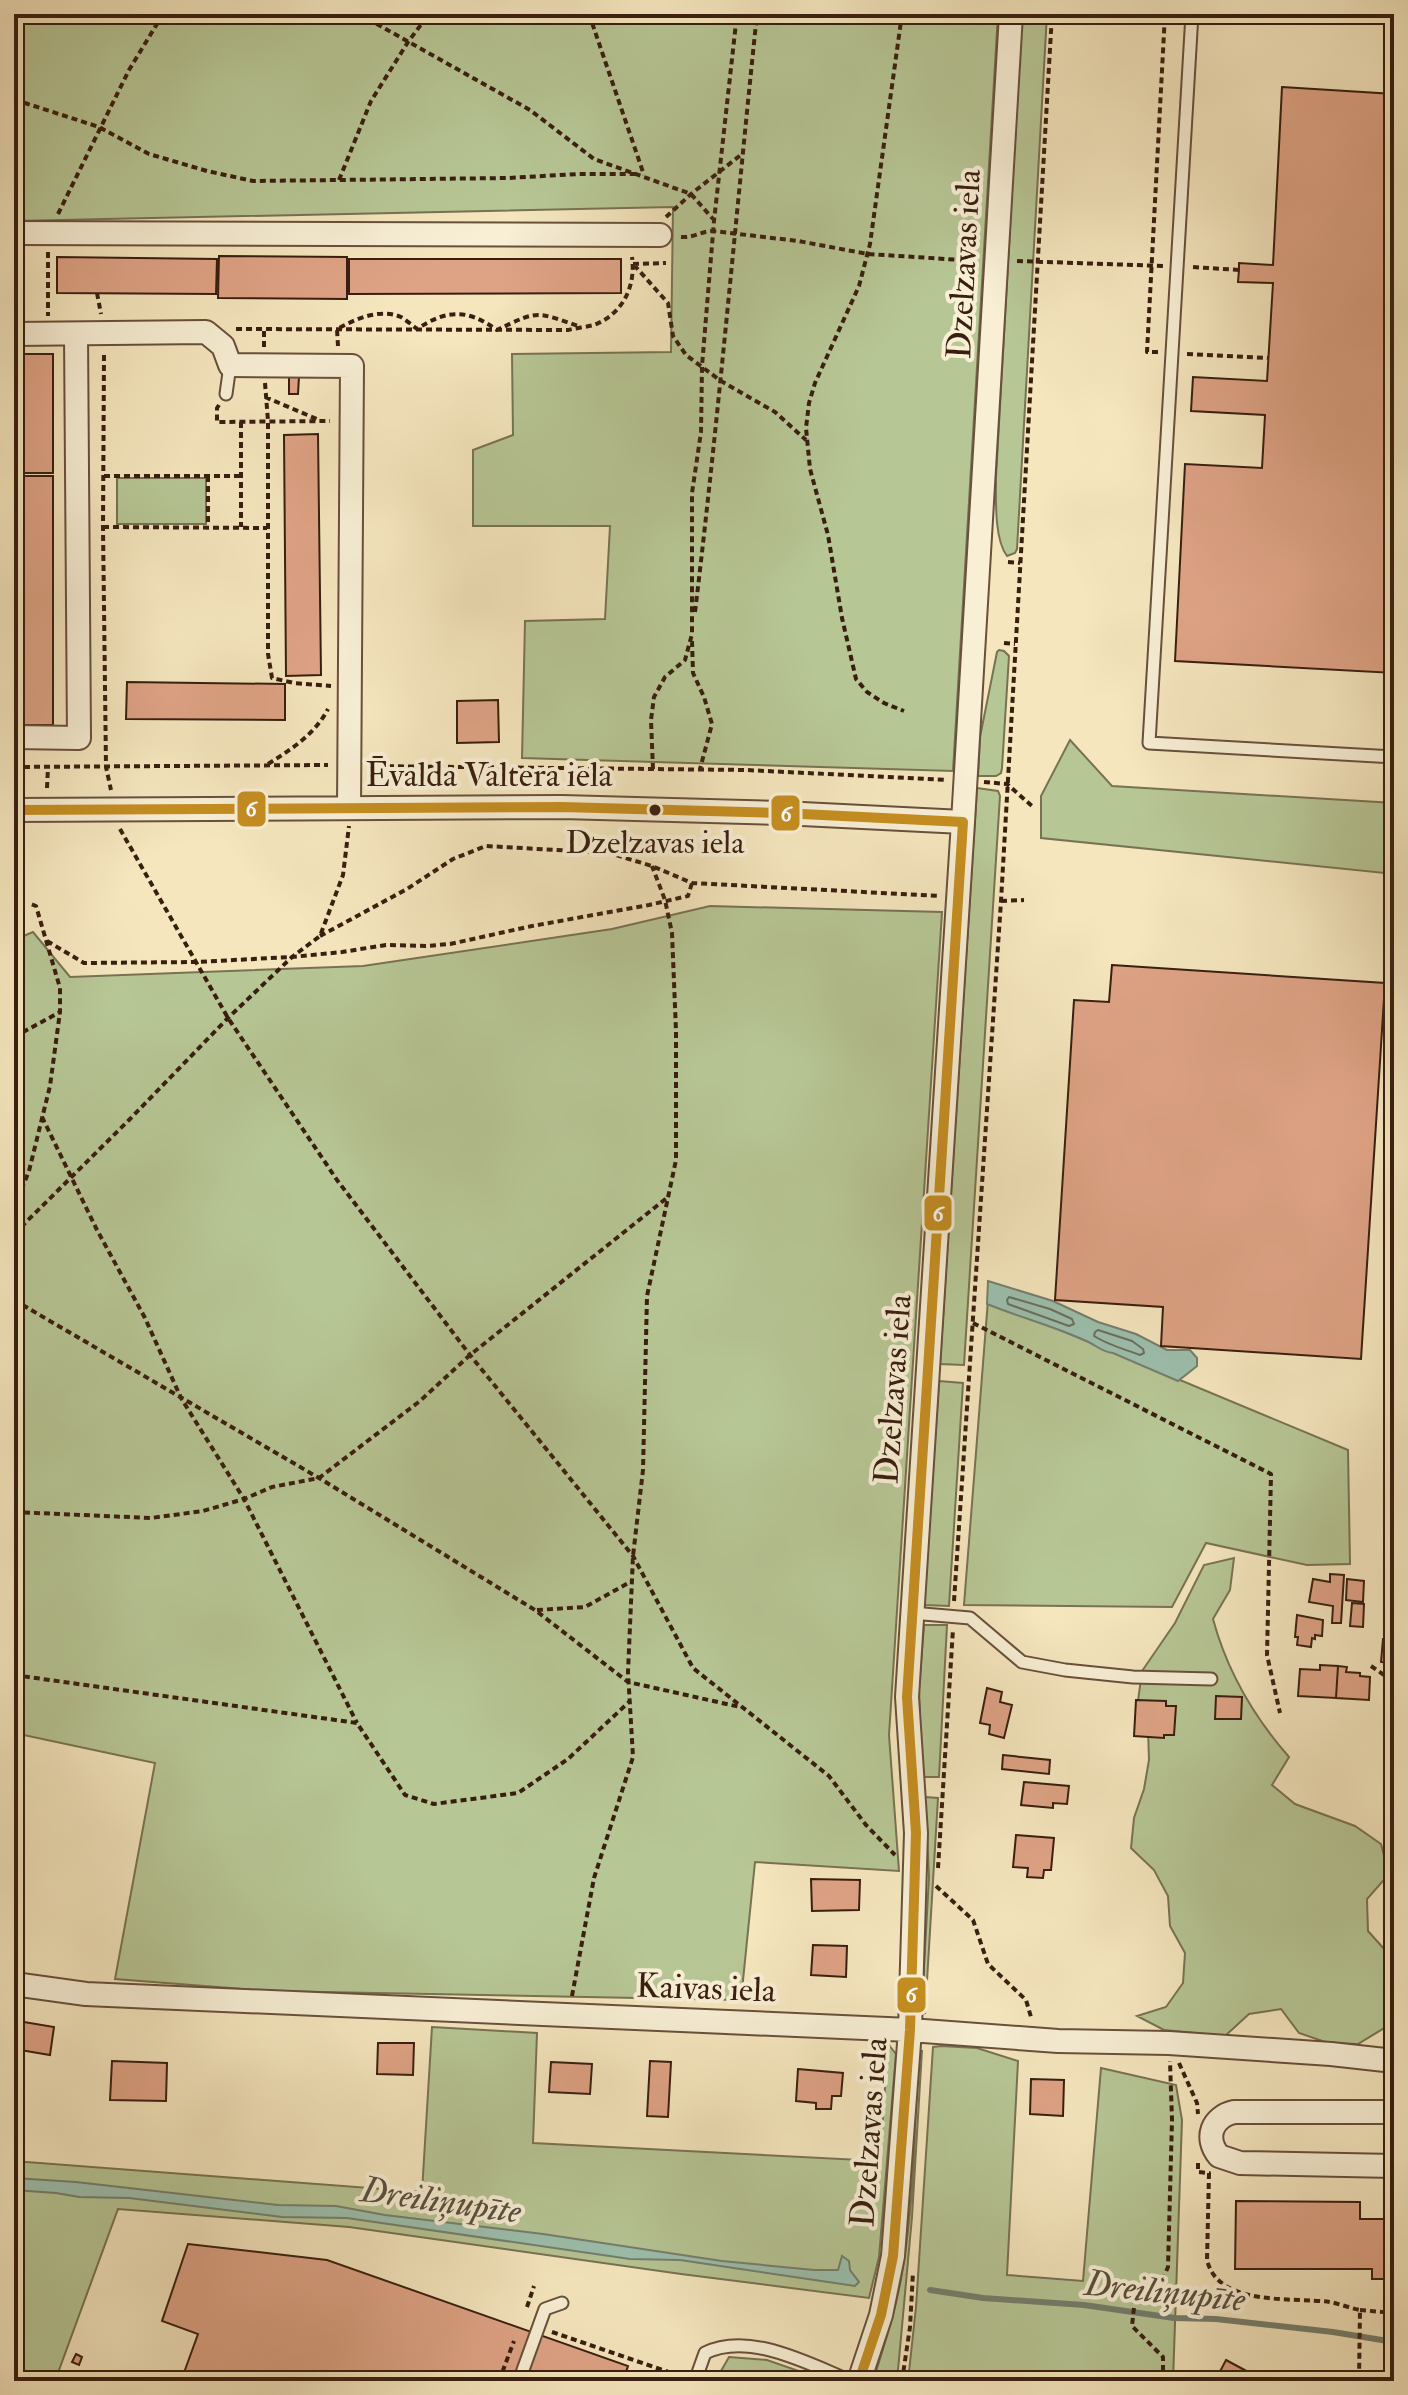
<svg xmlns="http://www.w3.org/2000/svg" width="1408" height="2395" viewBox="0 0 1408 2395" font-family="'IM FELL Double Pica',serif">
	<rect width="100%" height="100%" fill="#f5e6be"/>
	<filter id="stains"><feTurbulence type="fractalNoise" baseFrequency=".0025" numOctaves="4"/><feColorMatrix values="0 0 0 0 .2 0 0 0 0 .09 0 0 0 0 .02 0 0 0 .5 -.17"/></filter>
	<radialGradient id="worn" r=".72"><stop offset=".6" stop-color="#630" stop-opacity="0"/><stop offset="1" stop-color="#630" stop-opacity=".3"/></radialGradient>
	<path fill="#b7c695" stroke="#787252" stroke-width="2" d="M14 14H998L953 771 522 758 525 621 605 619 610 526H473V450L513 435 512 354 671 352 673 207 14 221Z
		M1022 14H1047L1017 549 1015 553 1007 556C994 539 996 499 996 477Z
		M117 478H206V524H117Z
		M999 650 1004 651 1009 656 1002 768 1001 773 996 776H978L980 737 997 652Z
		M1070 740 1112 786 1394 803V874L1041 838V796Z
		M977 788 998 791 1000 796 964 1365 940 1364Z
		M710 906 942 912 889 1735 899 1871 755 1862 741 2000 270 1991 115 1979 155 1763 14 1733V940L33 932 70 977 363 966 612 929Z
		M988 1300 1348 1450 1350 1564 1307 1565 1206 1543 1172 1607 964 1605Z
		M939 1381 963 1383 949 1606 924 1605Z
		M1234 1558 1230 1590 1213 1619C1227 1671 1254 1717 1289 1757L1272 1785 1295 1804 1355 1826 1381 1844 1389 1874 1367 1899 1368 1931 1394 1960V2026L1386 2027 1358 2044 1328 2043 1299 2033 1281 2009 1249 2014 1225 2036 1164 2030 1137 2016 1166 2007 1183 1983 1185 1953 1170 1926 1168 1896 1154 1870 1131 1848 1134 1818 1144 1789 1149 1760 1148 1730 1138 1701 1142 1671 1175 1623 1204 1565Z
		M924 1625H947L939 1777H922L919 1690Z
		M925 1797 938 1798 925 2014 922 2004 929 1877Z
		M432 2027 537 2033 533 2143 880 2161 888 2044 896 2054 879 2257 869 2298 681 2274 349 2227 118 2209 55 2381H14V2161L422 2192Z
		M941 2046 977 2048 1018 2061 1007 2275 1083 2281 1101 2068 1176 2085 1182 2120 1173 2381H908L916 2307 933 2047Z
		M922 2050 912 2217 897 2381H873C884 2346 896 2310 902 2273 914 2205 914 2133 918 2064Z
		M729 2357 767 2360 819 2378 822 2381H721V2371Z"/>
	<path fill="#9cc0ae" stroke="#747f6e" stroke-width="2" d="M988 1281 1053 1301 1098 1322 1136 1334 1167 1350H1190L1197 1358V1366L1178 1381 1113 1353C1101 1352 1095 1344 1084 1340 1053 1326 1019 1317 987 1304Z
		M14 2178 76 2182 278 2205 336 2206 385 2215 543 2234 722 2261 814 2270H838L842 2256 849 2261 850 2270 859 2282 855 2286 680 2260 630 2259 347 2218 282 2217 129 2198 79 2197 56 2193 14 2190Z"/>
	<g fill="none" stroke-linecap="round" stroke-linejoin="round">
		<path stroke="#6a6f5e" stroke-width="2" d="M1009 1297 1050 1309 1072 1319 1074 1324 1069 1326 1008 1304 1007 1300Z
			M1098 1330 1132 1341 1143 1349 1144 1353 1140 1355C1124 1349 1108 1345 1094 1336L1095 1332Z"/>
		<path stroke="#747f6e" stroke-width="6" d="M930 2290 983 2298 1084 2305 1174 2318 1216 2319 1333 2332 1394 2342"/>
	</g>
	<path fill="#dea385" stroke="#391e0f" stroke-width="2" d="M1282 87 1394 94V673L1175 661 1185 464 1262 468 1265 415 1191 411 1193 377 1267 381 1273 283 1238 282 1239 270V263L1273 265Z
		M219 256 347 257V299L218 298Z
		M57 257 217 259 216 294 57 293Z
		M349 259H621V293L349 294Z
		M18 354H53V473H18Z
		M289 376 299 377 298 394H289Z
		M318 434 321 675 286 676 284 435Z
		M16 476H53V725H16Z
		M127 682 285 684V720L126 719Z
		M498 700 499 742 457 743V701Z
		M1112 965 1385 983 1361 1359 1161 1346 1163 1307 1055 1300 1074 1000 1109 1002Z
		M1330 1574 1344 1575 1341 1623H1332L1333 1606 1309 1602 1313 1579 1330 1582Z
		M1347 1579 1364 1581 1363 1602 1346 1600Z
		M1352 1603 1364 1604 1363 1627 1350 1626Z
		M1297 1615 1323 1620 1322 1636 1315 1635V1639L1312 1638 1311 1647 1297 1645 1298 1637H1295Z
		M1383 1639 1394 1640V1664L1381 1662Z
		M1320 1665 1338 1666 1336 1698 1298 1696 1300 1669 1320 1670Z
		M1338 1666 1347 1667 1346 1672 1360 1673V1676L1370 1677 1369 1700 1336 1698Z
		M987 1688 1002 1692 1000 1702 1012 1705 1004 1738 989 1734 990 1725 980 1723Z
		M1216 1696 1242 1697 1241 1719H1215Z
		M1136 1700 1166 1701V1706H1176L1174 1735H1164V1738L1134 1736Z
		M1003 1755 1050 1760 1049 1774 1002 1769Z
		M1386 1758H1394V1791L1384 1790Z
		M1024 1782 1069 1786 1067 1804 1053 1803V1808L1021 1805Z
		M1016 1835 1054 1838 1051 1870H1044L1043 1878 1027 1877 1028 1868 1013 1867Z
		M811 1879 860 1880 859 1910 812 1911Z
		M813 1945 847 1946 846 1977 811 1975Z
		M18 2021 54 2027 50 2055 14 2049Z
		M378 2043H414L413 2075 377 2074Z
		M112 2061 167 2063 166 2101 110 2100Z
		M650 2061 671 2062 668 2117 647 2116Z
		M551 2062 592 2064 590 2094 549 2092Z
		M798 2069 843 2073 841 2096H832L831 2109H816V2103L796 2101Z
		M1031 2079 1064 2080 1063 2116 1030 2114Z
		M1236 2201 1360 2202V2219H1394V2279H1372V2269H1235Z
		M188 2244 327 2260 628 2366 623 2381H181L198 2334 162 2321Z
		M76 2354 82 2357 79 2365 72 2362Z
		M1226 2360 1265 2381H1215Z"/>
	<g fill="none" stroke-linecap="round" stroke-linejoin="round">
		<defs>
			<path id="service" d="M1192 14 1149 743 1394 757
				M226 394 230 365
				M14 902 17 900 15 810
				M912 1613 970 1618 1022 1662 1065 1670 1133 1677 1211 1679
				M519 2381 545 2309 562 2303
				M695 2381 705 2353C749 2331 809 2364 851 2381"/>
			<path id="minor" d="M14 233 660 235
				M14 334 206 332 223 346 230 365 352 366 349 808
				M14 737 79 738 76 334
				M14 810 562 807 782 813 963 822
				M14 1984 86 1994 910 2030 1058 2041 1169 2043 1331 2054 1394 2061
				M1394 2112H1234C1212 2117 1204 2138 1219 2156L1240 2163 1394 2166
				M859 2381 881 2315 893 2256 910 2030 916 1833 907 1697 963 822 1011 14"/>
		</defs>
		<use href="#service" stroke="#68503b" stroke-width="15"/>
		<use href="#minor" stroke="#68503b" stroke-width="26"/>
		<path stroke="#391e0f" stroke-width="4" stroke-dasharray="6 4" stroke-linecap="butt" d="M359 14 530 110 594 159 691 194 713 219
			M589 14 644 175
			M902 14 870 244 859 286 815 383 809 403 806 428 810 469 828 535 842 618 856 679 867 692 884 703 904 711
			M14 102 25 103 99 127 149 154 207 171 253 181 508 178 578 174H636
			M339 180 371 101 408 42 429 14
			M58 214 129 70 163 14
			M666 217 691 194 742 154
			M681 237C694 238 701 231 713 231L798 241 868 254 977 261
			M48 252V316
			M1017 261 1164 266
			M633 264 666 263
			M634 265 668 303 673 336 686 355 721 381 775 412 806 440
			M1193 267 1239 270
			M97 293 101 314
			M236 329 568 330C576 328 586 327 594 325 623 314 636 286 632 257
			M338 346 337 329C356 319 379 308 401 317 406 320 412 325 417 329 447 309 468 309 497 330 540 309 536 312 581 327
			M264 347V329
			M1158 352H1147L1165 14
			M1187 354 1268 358
			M104 355 103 527 106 767 111 790
			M265 383 268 421V654L272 678 294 683 331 686
			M265 397 319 420
			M219 405 217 408V422L330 421
			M241 422V527
			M104 476H241
			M208 476V526
			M103 527 267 528
			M1008 562 1020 563
			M695 612C719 413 736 214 757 14
			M692 641 693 673 704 697 712 724 700 769
			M1004 643 1015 644
			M268 764C292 749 315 734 328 709
			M368 766 746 770 947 780
			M14 767 328 765
			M653 769 651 720 654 697 665 677 685 660 692 634V493L701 432 702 366 714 221 737 14
			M984 782 1007 784 1032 806
			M47 788 48 767
			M120 829 228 1018 337 1180 470 1355 633 1556 693 1668 829 1776 866 1825 895 1855
			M1001 901 1024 900
			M320 936 407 889 453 859 486 846 609 853 652 866 692 883 940 896
			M47 941 84 963 196 962 292 957 342 952 386 945 426 946 450 944 532 926 649 905 688 896 692 883
			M14 1037 60 1012
			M42 1117 97 1230 145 1318 181 1398 244 1499 357 1723
			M14 1208 29 1171 50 1086 60 1012V988L36 906 31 904
			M14 1234 129 1120 228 1018 292 957 320 936 343 875 349 826
			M14 1300 319 1478 535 1610 628 1682 740 1707
			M973 1323 1271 1474 1267 1655 1280 1713
			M14 1512 151 1518 203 1511 244 1499 272 1487 319 1478 420 1401 470 1355 668 1197
			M954 1601 1001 901 1052 14
			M537 1610 585 1607 632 1581
			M1371 1666 1394 1682
			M14 1675 357 1723 405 1795 434 1804 518 1793 568 1759 629 1702
			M938 1868 953 1629
			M936 1886 973 1920 988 1964 1026 2000 1031 2017
			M572 1996 594 1878 633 1757 628 1672 633 1556 643 1470 647 1296 676 1160V1031L672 933 665 900 652 866
			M1179 2063 1197 2103 1198 2114
			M1198 2163V2172L1209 2173 1207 2260C1218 2307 1292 2297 1330 2302 1340 2304 1350 2308 1360 2310L1359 2381
			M527 2307 534 2286
			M1360 2310 1394 2313
			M552 2332 680 2376
			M499 2381 514 2341
			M902 2381 910 2327 913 2272
			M1163 2381V2357L1132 2326 1135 2298 1159 2287 1168 2267 1172 2120 1170 2061"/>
		<use href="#service" stroke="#f8efd5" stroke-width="11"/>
		<use href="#minor" stroke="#f8efd5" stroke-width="22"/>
		<defs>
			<path id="bus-1" d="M14 810 562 807 782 813 963 822
				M859 2381 881 2315 893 2256 910 2030 916 1833 907 1697 963 822"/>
		</defs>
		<use href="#bus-1" stroke="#f8efd5" stroke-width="16"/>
		<use href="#bus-1" stroke="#c58e21" stroke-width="10"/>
	</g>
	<circle fill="#391e0f" stroke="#f8efd5" stroke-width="3" cx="655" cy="810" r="7"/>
	<g text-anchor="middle" stroke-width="8" stroke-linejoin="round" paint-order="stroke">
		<g font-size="32" fill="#391e0f" stroke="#f8efd5">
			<text x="655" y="853">Dzelzavas iela</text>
		</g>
		<g font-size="34" fill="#391e0f" stroke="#f8efd5">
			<text transform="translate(963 264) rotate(-87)" y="12">Dzelzavas iela</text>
			<text x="489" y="786">Ēvalda Valtera iela</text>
			<text transform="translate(892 1389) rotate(-86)" y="12">Dzelzavas iela</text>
			<text transform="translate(706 1987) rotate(2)" y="12">Kaivas iela</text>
			<text transform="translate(868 2132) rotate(-86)" y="12">Dzelzavas iela</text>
		</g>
		<g font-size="36" font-style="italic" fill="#574f3f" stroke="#f8efd5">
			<text transform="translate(441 2199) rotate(8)" y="13">Dreiliņupīte</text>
			<text transform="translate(1165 2290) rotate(6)" y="13">Dreiliņupīte</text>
		</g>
	</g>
	<g stroke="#f8efd5" stroke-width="3">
		<rect x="236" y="790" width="31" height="38" rx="8" fill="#c58e21"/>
		<rect x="770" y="794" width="31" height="38" rx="8" fill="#c58e21"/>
		<rect x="923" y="1194" width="30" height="38" rx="8" fill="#c58e21"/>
		<rect x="896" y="1976" width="31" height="38" rx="8" fill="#c58e21"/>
	</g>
	<g font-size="22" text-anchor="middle" font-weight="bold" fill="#fff">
		<text x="251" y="816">6</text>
		<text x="786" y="821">6</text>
		<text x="938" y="1221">6</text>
		<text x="911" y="2002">6</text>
	</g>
	<rect width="1408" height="2395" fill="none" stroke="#f5e6be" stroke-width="48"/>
	<rect x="16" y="16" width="1376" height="2363" fill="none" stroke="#391e0f" stroke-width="4"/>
	<rect x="24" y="24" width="1360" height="2347" fill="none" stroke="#391e0f" stroke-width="2"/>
	<rect width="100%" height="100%" filter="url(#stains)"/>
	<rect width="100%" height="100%" fill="url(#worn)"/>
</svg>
